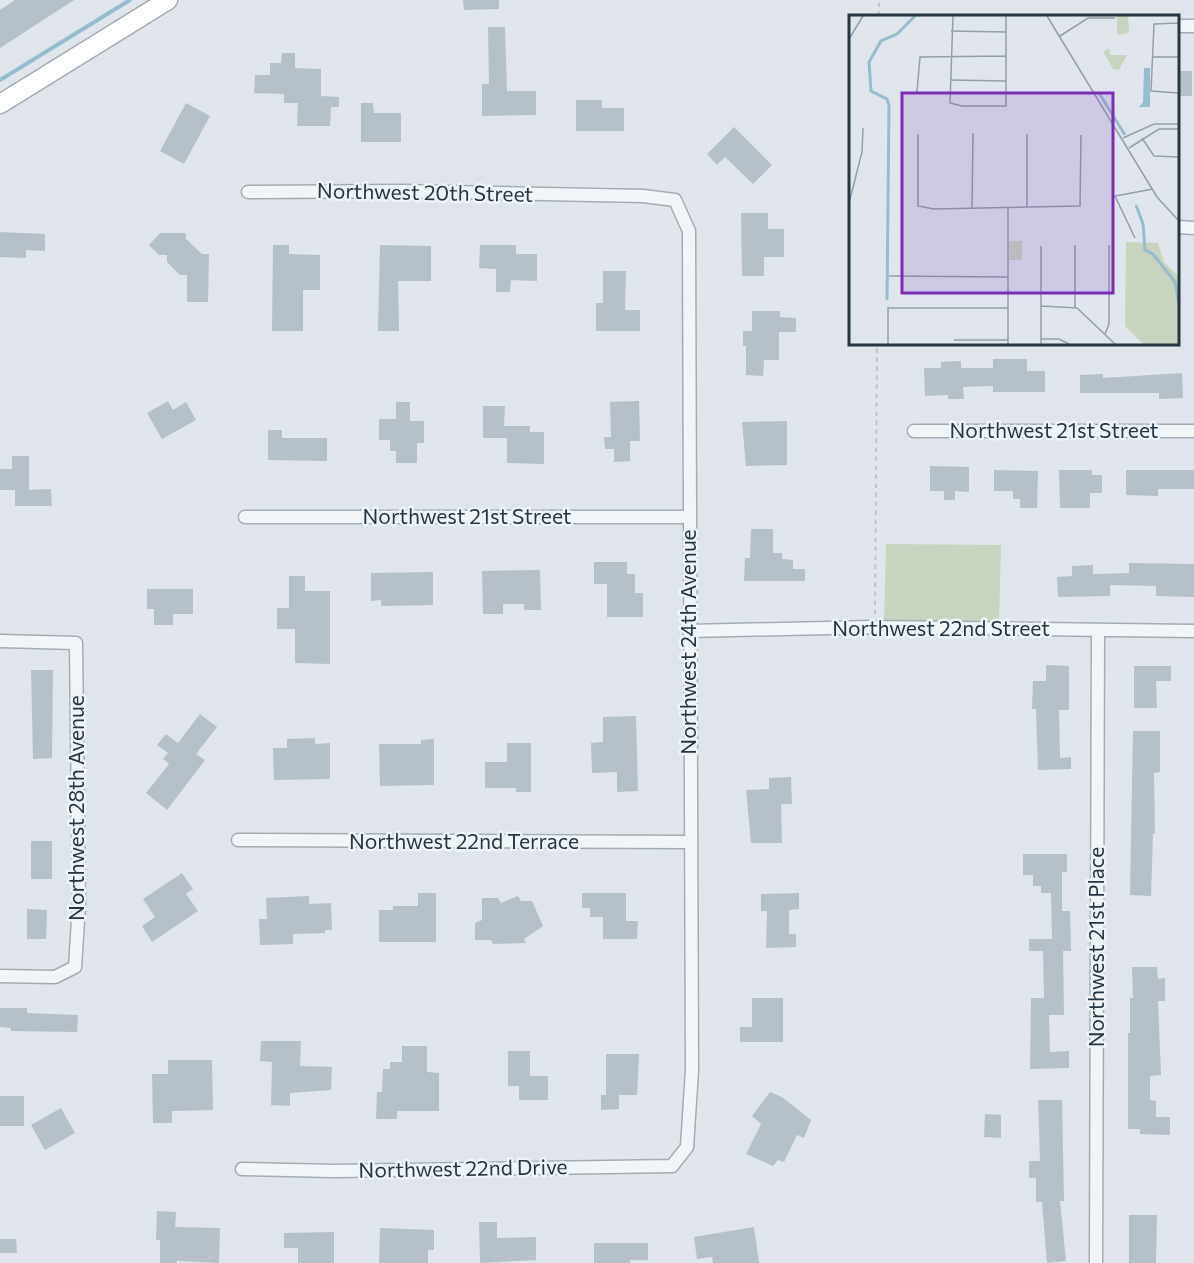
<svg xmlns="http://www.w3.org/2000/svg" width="1194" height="1263" viewBox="0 0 1194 1263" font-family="Commissioner,sans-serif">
	<rect width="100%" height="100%" fill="#dfe5ea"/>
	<path fill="#c9d4c0" d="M886 544 1001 545 999 624 884 623Z"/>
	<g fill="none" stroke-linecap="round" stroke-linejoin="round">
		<path stroke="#97bccd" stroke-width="4" d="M0 80 130 0"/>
	</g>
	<path fill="#b6c0c8" d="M15 0H74L0 48V10Z
		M463 0H499V9L464 10Z
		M488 27H505L507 91H536V115L482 116V84H489Z
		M282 53H295V68L321 69V96L339 97V107H331L330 126H297L298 103H284V94L254 93 255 75H270V63H281Z
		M1178 71H1192V96H1178Z
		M576 100H602V108H624V131H576Z
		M186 103 210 116 184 164 160 151Z
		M361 103H373L374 113H401V142H361Z
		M734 127 772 165 753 184 725 157 717 165 707 154Z
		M741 213H768V229H784V257H764V276H742Z
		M0 232 45 234V251L26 250V258L0 257Z
		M160 233H186V239L202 254H209L208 302H187V275H180L167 262V255H159L149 245Z
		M273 245H289V254L320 255V290H303V331H272Z
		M380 245 431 246V281H398L399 331H378Z
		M480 245H516V254H537V281L511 280 510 292H496V269L479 268Z
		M603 271H626L625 310H640V331H596V303H603Z
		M752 311H780V317L796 318V332H779V360H764L763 376 746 375V346H743V331H752Z
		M993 359H1027V371H1045V392H993V386L963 387 964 399H948V395L925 396 924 368H941V362L961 361V368H993Z
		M1182 373 1183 398 1159 399V393H1080V375L1103 374V378Z
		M168 401 173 410 186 402 196 420 162 439 147 413Z
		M639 401 640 441H630V461L614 462V449H605L604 437H611L610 402Z
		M396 402H410V421H424V443H417V463H396V451H390V440H379V419H396Z
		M483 406H505L504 426H530V432H544V464L507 463V438H483Z
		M787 421V465L746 466 742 422Z
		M268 430H282V438H327V461L268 460Z
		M12 456H29V490L51 489 52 506H15V490H0V469H12Z
		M930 466 969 467V492L955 491V500H944V491H930Z
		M994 470 1038 471 1037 508H1020V499H1013V491H994Z
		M1059 470H1092V475H1102V493H1090V508H1060Z
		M1126 470H1194V489H1158V496L1126 495Z
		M751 529H773V553H782V559L793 560V569H805V581H744L745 558H750Z
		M594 562H627V574H635V593H643V617H607V584H594Z
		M1129 563 1194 564V597L1156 596V586L1110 585V596L1058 597 1057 577 1072 576V566L1093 565V574L1129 573Z
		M540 570 541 610H524V604H503V614H483L482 571Z
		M433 572V605L381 606V600L371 601V573Z
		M289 576H305V591H330V664L295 663V629H277V608H289Z
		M147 589H193V614H173V625H154V609H147Z
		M1046 665 1069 666V710H1059L1060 758 1071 757V769L1038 770 1036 709H1032L1033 681H1046Z
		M1134 666H1171V681H1156L1157 708H1134Z
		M31 670H53L52 758 33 759Z
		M200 714 217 727 196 754 205 760 167 810 146 793 169 764 163 759 168 753 157 745 166 734 178 743Z
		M636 716 638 791 617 792V772L592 773 591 743 603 742V717Z
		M1133 731H1160V772L1154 773 1155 833 1153 834 1151 896 1130 895Z
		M315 738V744L330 743V779L274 780 273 748H287V739Z
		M434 739V785L380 786 379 744H421V740Z
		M507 743H531V792H516V788H485V762H507Z
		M791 777 792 804H781L782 843H751L746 790 769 789V778Z
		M31 841H52V879H31Z
		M1023 854H1067V872H1062V911H1070L1071 951H1063L1064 1015H1049L1050 1052 1069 1051V1068L1030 1069 1031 998H1044L1043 951H1029V939H1052L1051 893H1041V886H1033V875H1023Z
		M182 873 193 889 186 894 198 911 152 942 142 926 155 917 143 899Z
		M418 893H436V942H379V910H393V906H418Z
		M582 893H626V921H638L637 939H603V917H590V908H582Z
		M799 893V909L789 910V934H796V947L766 948 767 911H761V894Z
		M309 896V904L331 903 332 930H325V933L293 934V944L260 945 259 919H267L266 898Z
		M518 896 521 901H532L543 926 524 939 526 943 493 944 491 940H475V923L482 920V898H498L501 903Z
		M27 909 47 910 46 939H27Z
		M1132 967H1157L1158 979 1165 978V1001H1158L1161 1075 1150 1076V1100L1156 1101V1117H1170V1135L1140 1134V1129H1128V1033H1130V998H1133Z
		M752 998H783V1042H740V1027H752Z
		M0 1008H27V1013L78 1015 77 1032 11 1031V1028L0 1027Z
		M261 1041H301L300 1066 332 1067 331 1090 290 1093V1106L271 1105 272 1062 260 1061Z
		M402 1046H427V1072L439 1073V1111H397V1119H376L377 1092H382L383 1069H390V1062H402Z
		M508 1051H530V1076H548V1100H519V1086H508Z
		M606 1054H639L637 1095H619V1109L601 1110V1095H606Z
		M168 1060H212L213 1110 172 1111V1123H153L152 1074H168Z
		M770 1092 782 1097 811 1120 804 1138 797 1135 784 1162 778 1160 773 1166 746 1154 761 1124 752 1116Z
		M0 1096H24V1126H0Z
		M1038 1100H1062L1064 1201H1060L1066 1261 1047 1263 1042 1202H1036V1178H1029V1161H1040Z
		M61 1108 75 1133 45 1150 31 1125Z
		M985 1114 1001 1115V1138L984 1137Z
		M157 1211 176 1212 175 1227 220 1228 219 1263 177 1261V1263H160V1240H156Z
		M1129 1215H1157L1156 1263H1129Z
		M479 1222H497V1238L536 1237V1260L480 1263Z
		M754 1227 759 1263H713L712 1257 697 1259 694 1237Z
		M380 1228 434 1230V1250H428V1263H379Z
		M334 1232V1263H298V1248H284V1233Z
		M0 1239H16L17 1253H0Z
		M594 1243H648V1260H630V1263H594Z"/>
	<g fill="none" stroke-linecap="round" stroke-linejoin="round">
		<defs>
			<path id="street" d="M1178 26H1194
				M1178 227 1194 228
				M914 431H1194
				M245 517H689
				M689 631 871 627 1194 631
				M0 641 76 643 79 905 75 967 55 977 0 976
				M238 840 689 842
				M242 1169 334 1171 672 1166 687 1147 692 1070 689 231 675 200 643 196 403 191 248 192
				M1096 1263 1098 630"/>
			<path id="secondary" d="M0 104 168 0"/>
		</defs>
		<use href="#street" stroke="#a4adb5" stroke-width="15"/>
		<use href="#secondary" stroke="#a4adb5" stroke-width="21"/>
		<path stroke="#bdc3c9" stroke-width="2" stroke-dasharray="4.5 4.5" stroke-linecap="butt" d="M879 16V0
			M875 614 877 344"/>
		<use href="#street" stroke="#f2f5f8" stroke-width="12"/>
		<use href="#secondary" stroke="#fff" stroke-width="18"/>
	</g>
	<g text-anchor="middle" stroke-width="5" stroke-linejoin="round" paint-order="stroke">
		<g font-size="21" fill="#273643" stroke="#eff4f7">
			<text transform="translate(425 193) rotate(1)" y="7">Northwest 20th Street</text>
			<text x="1054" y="438">Northwest 21st Street</text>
			<text x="467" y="524">Northwest 21st Street</text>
			<text x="941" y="636">Northwest 22nd Street</text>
			<text transform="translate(689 642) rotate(-90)" y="7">Northwest 24th Avenue</text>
			<text transform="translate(77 808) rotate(-90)" y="7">Northwest 28th Avenue</text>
			<text x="464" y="849">Northwest 22nd Terrace</text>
			<text transform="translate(1097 947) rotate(-90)" y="7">Northwest 21st Place</text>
			<text transform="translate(463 1169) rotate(-1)" y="7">Northwest 22nd Drive</text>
		</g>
	</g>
	<g transform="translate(849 15)">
		<rect width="330" height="330" fill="#dfe5ea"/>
		<path d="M268 1H279L280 18 268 20ZM260 33 261 40H278L270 55 264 54 254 37ZM160 226H173V245H160ZM277 227 309 228 315 247 330 262V329H294L276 311Z" fill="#c9d4c0"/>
		<path d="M295 53H301V92H290L294 87Z" fill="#97bccd"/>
		<path fill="none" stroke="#97bccd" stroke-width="3" d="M250 78 276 120M287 190 294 209 296 235 304 239 326 267 330 289M38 285 40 90 38 84 22 76 20 47 32 26 48 19 66 1"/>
		<path fill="none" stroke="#959fa7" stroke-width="1.5" d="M104 1 101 88 113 91H157V1M198 1 308 182 330 206M330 8 305 9 302 76 330 78M102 16 157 17M211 21 239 3H266M0 24 14 1M303 42H330M101 65 157 66M68 77 71 42 157 41M69 119V191L85 194 231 191 232 120M178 119V193M274 123 305 109H330M293 123 305 141 330 142M280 133 310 114H330M0 188 13 137 14 113M123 193 124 118M286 223 266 181 304 174M40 261 159 262M192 291 228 293 266 329M226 292V230M256 319 260 309V230M192 324H210L220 329M105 325H159M39 329V293H159M159 329V193M192 329V231"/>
		<path fill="#7b2cbf" fill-opacity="0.15" stroke="#7b2cbf" stroke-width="3" d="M53 78H264V278H53Z"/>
		<rect width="330" height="330" fill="none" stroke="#273643" stroke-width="3"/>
	</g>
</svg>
